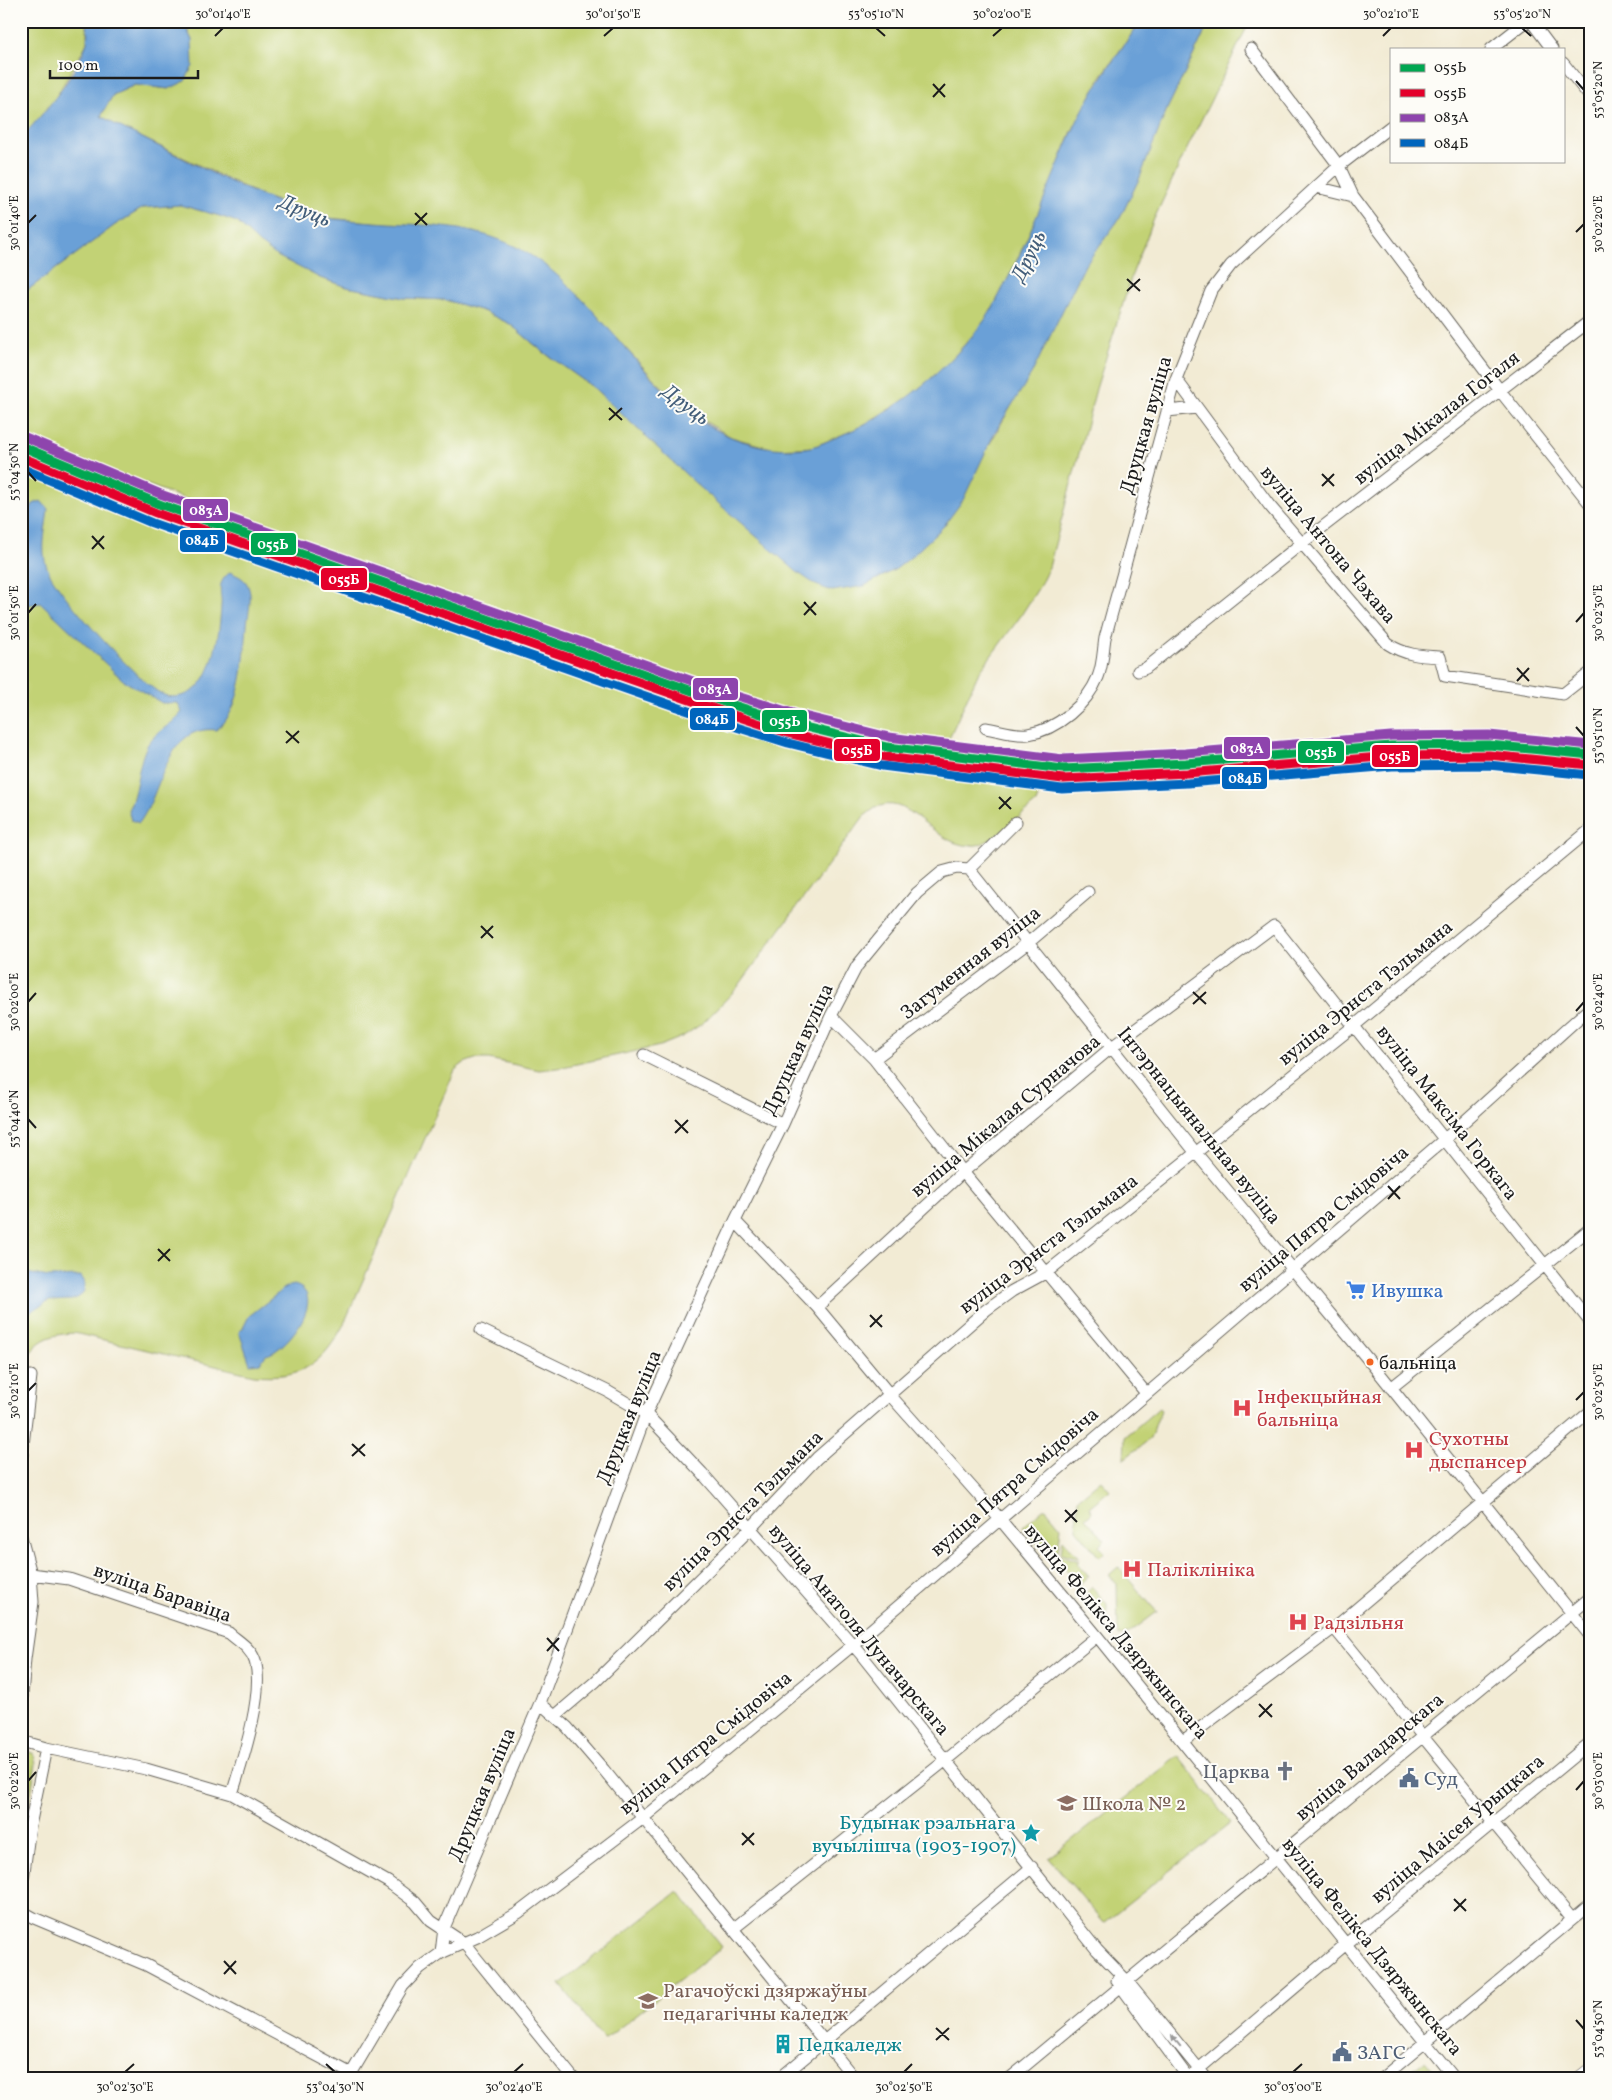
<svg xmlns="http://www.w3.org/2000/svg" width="1612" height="2100" viewBox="0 0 1612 2100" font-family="Vollkorn,serif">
	<rect width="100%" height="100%" fill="#fdfcf7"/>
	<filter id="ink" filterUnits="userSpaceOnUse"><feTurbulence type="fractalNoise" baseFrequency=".02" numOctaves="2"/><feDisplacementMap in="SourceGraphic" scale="10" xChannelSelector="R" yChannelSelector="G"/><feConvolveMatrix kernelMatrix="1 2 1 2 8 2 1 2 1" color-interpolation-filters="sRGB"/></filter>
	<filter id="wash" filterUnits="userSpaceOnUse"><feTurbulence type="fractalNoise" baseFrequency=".0096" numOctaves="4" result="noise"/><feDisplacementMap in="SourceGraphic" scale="20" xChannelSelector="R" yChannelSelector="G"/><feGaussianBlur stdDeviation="1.12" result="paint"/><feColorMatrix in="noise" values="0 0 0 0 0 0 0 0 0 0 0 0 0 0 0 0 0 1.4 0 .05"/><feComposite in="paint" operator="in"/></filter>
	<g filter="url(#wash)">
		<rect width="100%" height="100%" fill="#f2ebd4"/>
		<path fill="#c2d275" stroke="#6f7748" d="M21 21H87V43L75 65 50 107 21 138Z
			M183 21H1141L1100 78 1071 133 1040 210 1011 273 986 320 943 369 906 399 858 428 813 447 774 449 731 437 688 411 654 379 567 284 381 223 329 218 265 197 116 125 101 116 113 95 135 85 169 89 192 40Z
			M1210 21H1250L1182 159 1154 219 1133 272 1096 389 1049 567 1039 587 1020 617 979 672 949 738 934 745 908 744 868 738 766 711 621 660 21 438V295L115 225 143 208 180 205 220 216 237 222 320 278 347 287 404 298 445 300 483 311 510 324 542 351 594 388 730 512 884 576 911 557 943 527 1044 348 1085 265 1120 218 1140 177 1167 109Z
			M21 464 607 681C700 714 794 744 891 764 938 773 986 775 1033 784L1038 788 1040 792 1036 803C1022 814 993 842 977 845 937 852 914 795 880 806 875 807 869 813 864 816L737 988 703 1023 682 1037 660 1046 558 1068 539 1070 489 1059H475L464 1063 455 1070 343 1326C321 1366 300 1379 254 1375L74 1333C31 1335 25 1355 21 1395Z
			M1159 1408 1161 1410 1150 1439 1124 1459 1125 1437Z
			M1101 1480 1110 1490 1089 1507 1092 1512 1085 1518 1105 1540 1099 1546 1105 1552 1099 1557 1076 1529 1078 1499Z
			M1043 1509H1046L1061 1527 1058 1552 1040 1547 1023 1527Z
			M1063 1539 1079 1558 1061 1553Z
			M1060 1555 1079 1561 1077 1563 1088 1576 1079 1585 1060 1563Z
			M21 1562 27 1594 21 1638Z
			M1118 1567 1157 1612 1129 1633 1118 1637 1117 1584 1109 1575Z
			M1092 1587 1107 1604V1623L1084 1595Z
			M21 1748 34 1754 36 1764 21 1849Z
			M1178 1756 1231 1823 1104 1923 1049 1858Z
			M678 1891 722 1947 604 2040 560 1984Z
			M1425 2061 1440 2079H1416L1414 2069Z"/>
		<path fill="#6aa0d7" stroke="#435e7a" d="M87 21H183L192 40 193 66 185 81 169 89 135 85 113 95 101 116 116 125C181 156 258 201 327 218 338 220 350 220 361 221 415 226 470 222 520 249 600 292 645 401 731 437 756 447 785 452 811 447 820 445 829 440 837 437 894 414 947 371 984 321 992 311 998 297 1004 286 1030 238 1048 186 1070 137 1087 95 1115 58 1141 21H1210L1167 109 1140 177 1120 218 1085 265 1031 375 995 432 963 500 943 527 911 557 896 569 864 586 832 591 816 585 797 572 694 482 594 388 542 351 510 324 483 311 445 300 404 298 347 287 320 278 277 256 259 243 237 222 220 216 180 205 143 208 115 225 21 295V138C44 113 75 77 86 45 89 38 87 28 87 21Z
			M41 501 48 509C46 530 39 552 49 572 60 596 139 683 162 694 171 699 182 697 191 692 214 680 220 630 221 606 222 599 219 591 221 584 223 578 226 576 230 572 238 576 245 578 248 586 253 597 248 614 247 625 245 653 242 713 216 730 165 724 163 792 139 823L131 820 128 810C137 794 137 769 145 750 152 732 171 727 182 712L178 703H162L124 681 41 603 21 606V526L33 504Z
			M21 1272 49 1277 80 1276 85 1284 84 1291 79 1297 72 1300 49 1301 21 1317Z
			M294 1285C330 1294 286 1352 266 1355L260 1363 250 1364 239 1332 243 1328 249 1316 286 1287Z"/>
	</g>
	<g filter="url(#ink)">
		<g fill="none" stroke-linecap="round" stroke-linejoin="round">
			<defs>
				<path id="minor" d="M1531 21 1552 49
					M1251 49 1339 166 1353 196 1501 392 1591 505
					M1491 49 1527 21
					M1563 63 1591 98
					M1316 187 1353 196
					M1176 379 1269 505 1388 644C1405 655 1420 656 1440 657L1445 676 1563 694 1591 672
					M1167 411 1197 408
					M1138 671 1146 668 1302 543 1591 320
					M986 728C999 730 1015 736 1028 734 1057 730 1087 704 1098 677 1103 665 1103 650 1105 638L1176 379 1211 291 1231 265 1339 166 1391 126
					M969 869 1196 1153 1381 1375 1591 1637
					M831 1016 874 1059 963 1172 1146 1393
					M644 1055 783 1124
					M874 1059 1029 942 1088 892
					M735 1221 817 1307 890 1395 999 1518 1097 1636 1455 2079
					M817 1307 963 1172 1112 1047 1274 926 1591 1323
					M481 1330 607 1391 646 1414 702 1473 860 1653 1097 1950 1127 1981 1207 2079
					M1391 1388 1591 1228
					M21 1462 31 1376
					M21 1537 31 1574 33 1602 25 1659 21 1708
					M31 1574 69 1579 229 1633C239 1642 251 1648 255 1661 265 1693 242 1762 232 1794
					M1334 1628 1572 1919
					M540 1703 567 1727 604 1770 855 2079
					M555 1716 595 1682 751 1528 817 1458 986 1310 1012 1291 1047 1272 1355 1025 1591 829
					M21 1736 25 1742 46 1748 30 1826 21 1895
					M1183 1741 1334 1628 1591 1411
					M46 1748 146 1769 232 1794 388 1882 415 1902 431 1921 464 1943 574 2079
					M21 1903 25 1913 34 1918 146 1965 350 2073
					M733 1929 946 1760 1097 1636
					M441 1953 444 1928 540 1703 646 1414 735 1221 783 1124 831 1016 857 966 917 893 942 872 957 868 969 869 1016 822
					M1117 1981 1189 2079
					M348 2079 403 1986 420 1968 441 1953 477 1937 518 1913 643 1818 853 1645 1307 1257 1446 1138 1591 1007
					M779 2079 1032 1867
					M1009 2079 1591 1597
					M1187 2079 1346 1944 1591 1742
					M1381 2079 1591 1904"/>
				<path id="primary" d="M1582 2079 1591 2072"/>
			</defs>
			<use href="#minor" stroke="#67645c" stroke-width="13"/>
			<use href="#primary" stroke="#67645c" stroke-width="19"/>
			<use href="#minor" stroke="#fff" stroke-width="11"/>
			<use href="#primary" stroke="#fff" stroke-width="18"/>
			<defs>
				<path id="rail-1" d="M21 446 159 504 724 702 793 724 887 747 1063 769 1186 763 1391 746 1489 745 1591 755"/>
				<path id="rail-2" d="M21 457 156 513 721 711 791 734 885 757 1063 779 1187 773 1392 756 1489 755 1590 765"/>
				<path id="rail-3" d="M25 437 163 495 727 693 796 714 889 737 1063 759 1185 753 1391 736 1489 735 1591 745"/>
				<path id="rail-4" d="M21 468 152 523 717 721 788 743 882 766 1062 789 1188 783 1392 766 1488 765 1589 775"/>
			</defs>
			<use href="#rail-1" stroke="#fdfcf7" stroke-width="12"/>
			<use href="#rail-2" stroke="#fdfcf7" stroke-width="12"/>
			<use href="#rail-3" stroke="#fdfcf7" stroke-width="12"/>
			<use href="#rail-4" stroke="#fdfcf7" stroke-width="12"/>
			<use href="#rail-1" stroke="#00a651" stroke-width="9"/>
			<use href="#rail-2" stroke="#e4002b" stroke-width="9"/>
			<use href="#rail-3" stroke="#8e44ad" stroke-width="9"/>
			<use href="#rail-4" stroke="#0065bd" stroke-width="9"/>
		</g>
		<defs><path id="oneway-solid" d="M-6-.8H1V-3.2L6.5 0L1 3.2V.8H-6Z" transform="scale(1.25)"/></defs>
		<use fill="#999" href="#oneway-solid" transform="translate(1176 2041) rotate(-129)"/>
	</g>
	<path fill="none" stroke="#1c1c1c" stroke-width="2" d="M876 28 885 36M1522 28 1531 36M215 36 223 28M604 36 613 28M993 36 1002 28M1383 36 1391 28M1576 81 1584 90M933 84 945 97M933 97 945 84M415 213 427 225M28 223 36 215M415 225 427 213M1576 232 1584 224M1127 279 1140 291M1127 291 1140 279M609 408 622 420M609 420 622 408M28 472 36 481M1322 474 1334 486M1322 486 1334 474M92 536 104 549M92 549 104 536M804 602 816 615M28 613 36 604M804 615 816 602M1576 622 1584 613M1517 668 1529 681M1517 681 1529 668M1576 727 1584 736M286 731 299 743M286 743 299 731M999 797 1011 809M999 809 1011 797M481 926 493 938M481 938 493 926M1193 992 1206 1004M28 1002 36 993M1193 1004 1206 992M1576 1011 1584 1002M28 1119 36 1128M675 1120 688 1133M675 1133 688 1120M1388 1186 1400 1199M1388 1199 1400 1186M158 1249 170 1261M158 1261 170 1249M870 1315 882 1327M870 1327 882 1315M28 1391 36 1383M1576 1400 1584 1392M352 1444 365 1456M352 1456 365 1444M1065 1510 1077 1522M1065 1522 1077 1510M547 1638 559 1651M547 1651 559 1638M1259 1704 1272 1717M1259 1717 1272 1704M28 1781 36 1772M1576 1790 1584 1781M742 1833 754 1845M742 1845 754 1833M1454 1899 1466 1911M1454 1911 1466 1899M224 1961 236 1974M224 1974 236 1961M1576 2020 1584 2029M936 2028 949 2040M936 2040 949 2028M326 2064 335 2072M125 2072 134 2064M514 2072 523 2064M904 2072 912 2064M1293 2072 1302 2064"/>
	<defs>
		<symbol id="supermarket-bare" viewBox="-9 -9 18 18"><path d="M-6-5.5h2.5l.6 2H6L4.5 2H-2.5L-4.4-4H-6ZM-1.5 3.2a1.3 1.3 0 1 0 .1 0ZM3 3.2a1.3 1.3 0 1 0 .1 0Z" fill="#3f7fe0" stroke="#fdfcf7" stroke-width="2.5" paint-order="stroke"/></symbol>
		<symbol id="hospital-bare" viewBox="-9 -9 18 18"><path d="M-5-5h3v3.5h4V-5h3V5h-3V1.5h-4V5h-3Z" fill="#e0444e" stroke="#fdfcf7" stroke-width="2.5" paint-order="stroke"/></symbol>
		<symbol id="church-bare" viewBox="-9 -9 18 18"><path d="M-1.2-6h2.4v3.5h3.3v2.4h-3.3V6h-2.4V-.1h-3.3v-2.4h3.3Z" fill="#6b7280" stroke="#fdfcf7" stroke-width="2.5" paint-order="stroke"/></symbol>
		<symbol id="civic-bare" viewBox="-9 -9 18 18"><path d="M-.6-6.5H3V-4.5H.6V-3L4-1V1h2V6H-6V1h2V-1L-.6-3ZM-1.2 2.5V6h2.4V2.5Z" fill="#5c6f8a" stroke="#fdfcf7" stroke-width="2.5" paint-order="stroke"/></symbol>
		<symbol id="school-bare" viewBox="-9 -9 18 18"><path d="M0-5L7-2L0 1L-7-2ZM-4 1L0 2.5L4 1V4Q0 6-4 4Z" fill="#8d6e63" stroke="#fdfcf7" stroke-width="2.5" paint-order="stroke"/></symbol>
		<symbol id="sight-bare" viewBox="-9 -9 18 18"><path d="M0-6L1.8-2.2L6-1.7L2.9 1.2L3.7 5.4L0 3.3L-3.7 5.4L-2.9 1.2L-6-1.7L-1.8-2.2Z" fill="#0f9aa8" stroke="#fdfcf7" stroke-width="2.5" paint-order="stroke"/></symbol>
		<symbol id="university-bare" viewBox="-9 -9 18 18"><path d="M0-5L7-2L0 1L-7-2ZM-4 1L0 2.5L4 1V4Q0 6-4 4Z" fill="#8d6e63" stroke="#fdfcf7" stroke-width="2.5" paint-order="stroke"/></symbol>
		<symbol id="building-bare" viewBox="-9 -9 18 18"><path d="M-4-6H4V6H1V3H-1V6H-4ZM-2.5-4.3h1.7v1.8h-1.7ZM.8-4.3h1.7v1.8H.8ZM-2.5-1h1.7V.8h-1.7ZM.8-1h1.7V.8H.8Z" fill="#0f9aa8" stroke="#fdfcf7" stroke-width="2.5" paint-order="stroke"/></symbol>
	</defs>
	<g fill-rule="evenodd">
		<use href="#supermarket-bare" x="1342" y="1276" width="28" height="28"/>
		<use href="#hospital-bare" x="1228" y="1394" width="28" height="28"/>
		<use href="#hospital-bare" x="1400" y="1436" width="28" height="28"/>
		<use href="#hospital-bare" x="1118" y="1555" width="28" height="28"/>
		<use href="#hospital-bare" x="1284" y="1608" width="28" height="28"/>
		<use href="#church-bare" x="1271" y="1757" width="28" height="28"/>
		<use href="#civic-bare" x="1395" y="1764" width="28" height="28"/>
		<use href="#school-bare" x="1053" y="1789" width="28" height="28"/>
		<use href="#sight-bare" x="1017" y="1819" width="28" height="28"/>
		<use href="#university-bare" x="634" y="1987" width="28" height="28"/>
		<use href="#building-bare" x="769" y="2030" width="28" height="28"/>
		<use href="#civic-bare" x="1328" y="2038" width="28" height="28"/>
	</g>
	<circle fill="#f26522" stroke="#fdfcf7" stroke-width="2" cx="1370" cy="1362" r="4.5"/>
	<g text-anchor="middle" stroke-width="4" stroke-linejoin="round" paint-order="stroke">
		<g font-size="19" fill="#1c1c1c" stroke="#fdfcf7" text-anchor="start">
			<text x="1379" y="1369">бальніца</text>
		</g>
		<g font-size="20" fill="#1c1c1c" stroke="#fdfcf7">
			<text transform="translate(1436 417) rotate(-38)" y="7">вуліца Мікалая Гогаля</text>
			<text transform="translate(1145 425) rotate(-74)" y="7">Друцкая вуліца</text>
			<text transform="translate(1329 544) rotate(50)" y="7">вуліца Антона Чэхава</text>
			<text transform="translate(970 962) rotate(-38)" y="7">Загуменная вуліца</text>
			<text transform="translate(1365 992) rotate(-39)" y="7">вуліца Эрнста Тэльмана</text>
			<text transform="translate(797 1049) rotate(-65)" y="7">Друцкая вуліца</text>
			<text transform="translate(1448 1112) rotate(52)" y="7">вуліца Максіма Горкага</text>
			<text transform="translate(1005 1115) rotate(-40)" y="7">вуліца Мікалая Сурначова</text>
			<text transform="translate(1200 1125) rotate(51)" y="7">Інтэрнацыянальная вуліца</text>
			<text transform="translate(1323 1218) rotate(-40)" y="7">вуліца Пятра Смідовіча</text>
			<text transform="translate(1048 1243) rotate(-37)" y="7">вуліца Эрнста Тэльмана</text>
			<text transform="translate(628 1417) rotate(-68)" y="7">Друцкая вуліца</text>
			<text transform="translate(1014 1481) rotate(-41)" y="7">вуліца Пятра Смідовіча</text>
			<text transform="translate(742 1510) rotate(-45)" y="7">вуліца Эрнста Тэльмана</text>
			<text transform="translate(163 1592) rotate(19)" y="7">вуліца Баравіца</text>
			<text transform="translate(860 1629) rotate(50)" y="7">вуліца Анатоля Луначарскага</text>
			<text transform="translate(1117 1631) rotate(50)" y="7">вуліца Фелікса Дзяржынскага</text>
			<text transform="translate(705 1742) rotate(-39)" y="7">вуліца Пятра Смідовіча</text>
			<text transform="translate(1369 1756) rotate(-40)" y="7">вуліца Валадарскага</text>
			<text transform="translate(481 1794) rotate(-67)" y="7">Друцкая вуліца</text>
			<text transform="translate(1457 1828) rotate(-40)" y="7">вуліца Маісея Урыцкага</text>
			<text transform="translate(1373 1946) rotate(51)" y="7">вуліца Фелікса Дзяржынскага</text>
		</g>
		<g font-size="20" fill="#366cbe" stroke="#fdfcf7" text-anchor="start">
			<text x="1371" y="1297">Ивушка</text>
		</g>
		<g font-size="20" fill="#be3a42" stroke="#fdfcf7" text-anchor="start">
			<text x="1257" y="1403">Інфекцыйная<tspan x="1257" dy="23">бальніца</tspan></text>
			<text x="1429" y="1445">Сухотны<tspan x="1429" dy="23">дыспансер</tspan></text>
			<text x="1147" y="1576">Паліклініка</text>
			<text x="1313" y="1629">Радзільня</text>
		</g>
		<g font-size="20" fill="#5b616d" stroke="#fdfcf7" text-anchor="end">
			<text x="1270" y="1778">Царква</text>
		</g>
		<g font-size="20" fill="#4e5e75" stroke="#fdfcf7" text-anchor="start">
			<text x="1424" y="1785">Суд</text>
			<text x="1357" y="2059">ЗАГС</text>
		</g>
		<g font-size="20" fill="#785e54" stroke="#fdfcf7" text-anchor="start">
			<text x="1082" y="1810">Школа № 2</text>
			<text x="663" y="1997">Рагачоўскі дзяржаўны<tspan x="663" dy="23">педагагічны каледж</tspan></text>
		</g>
		<g font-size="20" fill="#0d838f" stroke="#fdfcf7" text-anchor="end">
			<text x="1016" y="1829">Будынак рэальнага<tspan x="1016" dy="23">вучылішча (1903-1907)</tspan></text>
			<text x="798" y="2051" text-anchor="start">Педкаледж</text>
		</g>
		<g font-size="21" font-style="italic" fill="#435e7a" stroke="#fdfcf7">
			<text transform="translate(305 210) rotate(23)" y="7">Друць</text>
			<text transform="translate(1028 256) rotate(-64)" y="7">Друць</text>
			<text transform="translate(686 404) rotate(37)" y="7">Друць</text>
		</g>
	</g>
	<g stroke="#fdfcf7" stroke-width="2">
		<rect x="182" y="498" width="47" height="24" rx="5" fill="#8e44ad"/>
		<rect x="179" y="529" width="47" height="24" rx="5" fill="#0065bd"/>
		<rect x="250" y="532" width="47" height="24" rx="5" fill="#00a651"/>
		<rect x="320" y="567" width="48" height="24" rx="5" fill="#e4002b"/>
		<rect x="692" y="677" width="47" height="24" rx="5" fill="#8e44ad"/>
		<rect x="689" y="707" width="47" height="24" rx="5" fill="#0065bd"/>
		<rect x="761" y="709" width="47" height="24" rx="5" fill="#00a651"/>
		<rect x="1223" y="736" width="48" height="24" rx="5" fill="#8e44ad"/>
		<rect x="833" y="738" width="48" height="24" rx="5" fill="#e4002b"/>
		<rect x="1297" y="740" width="48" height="24" rx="5" fill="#00a651"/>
		<rect x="1371" y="744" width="48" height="24" rx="5" fill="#e4002b"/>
		<rect x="1221" y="766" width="47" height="24" rx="5" fill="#0065bd"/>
	</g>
	<g font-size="14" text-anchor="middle" font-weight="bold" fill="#fff">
		<text x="206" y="515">083А</text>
		<text x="202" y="545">084Б</text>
		<text x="273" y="549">055Ь</text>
		<text x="344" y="584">055Б</text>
		<text x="715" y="694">083А</text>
		<text x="712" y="724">084Б</text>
		<text x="785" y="726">055Ь</text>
		<text x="1247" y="753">083А</text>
		<text x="857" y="755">055Б</text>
		<text x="1321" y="757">055Ь</text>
		<text x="1395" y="761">055Б</text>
		<text x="1245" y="783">084Б</text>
	</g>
	<rect width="1612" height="2100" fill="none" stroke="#fdfcf7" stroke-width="55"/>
	<rect x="1390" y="48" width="175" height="115" fill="#fdfcf7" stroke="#a3a29f"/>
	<rect x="1400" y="64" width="25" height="8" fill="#00a651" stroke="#a3a29f"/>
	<text x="1434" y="72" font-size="15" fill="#1c1c1c">055Ь</text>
	<rect x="1400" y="89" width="25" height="8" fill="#e4002b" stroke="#a3a29f"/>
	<text x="1434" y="98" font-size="15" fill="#1c1c1c">055Б</text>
	<rect x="1400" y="114" width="25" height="8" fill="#8e44ad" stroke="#a3a29f"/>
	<text x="1434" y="122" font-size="15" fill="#1c1c1c">083А</text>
	<rect x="1400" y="139" width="25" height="8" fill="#0065bd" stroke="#a3a29f"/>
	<text x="1434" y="148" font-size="15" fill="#1c1c1c">084Б</text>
	<path d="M50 70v8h148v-8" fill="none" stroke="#1c1c1c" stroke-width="2.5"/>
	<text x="58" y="70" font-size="15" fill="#1c1c1c" stroke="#fdfcf7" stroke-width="4" paint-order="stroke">100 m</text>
	<rect x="28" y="28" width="1556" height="2044" fill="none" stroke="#1c1c1c" stroke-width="2"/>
	<g font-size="12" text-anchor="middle" fill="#1c1c1c">
		<text x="223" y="18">30°01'40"E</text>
		<text x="613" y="18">30°01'50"E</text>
		<text x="876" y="18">53°05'10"N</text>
		<text x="1002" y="18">30°02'00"E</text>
		<text x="1391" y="18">30°02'10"E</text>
		<text x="1522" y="18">53°05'20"N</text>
		<text transform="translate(1598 90) rotate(-90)" y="4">53°05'20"N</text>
		<text transform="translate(14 223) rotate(-90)" y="4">30°01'40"E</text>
		<text transform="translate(1598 224) rotate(-90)" y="4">30°02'20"E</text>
		<text transform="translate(14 472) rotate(-90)" y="4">53°04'50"N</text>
		<text transform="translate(14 613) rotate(-90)" y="4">30°01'50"E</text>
		<text transform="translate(1598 613) rotate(-90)" y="4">30°02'30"E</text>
		<text transform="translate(1598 736) rotate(-90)" y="4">53°05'10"N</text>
		<text transform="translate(14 1002) rotate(-90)" y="4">30°02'00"E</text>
		<text transform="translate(1598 1002) rotate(-90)" y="4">30°02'40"E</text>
		<text transform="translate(14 1119) rotate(-90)" y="4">53°04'40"N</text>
		<text transform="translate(14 1391) rotate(-90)" y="4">30°02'10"E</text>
		<text transform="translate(1598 1392) rotate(-90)" y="4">30°02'50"E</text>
		<text transform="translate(14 1781) rotate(-90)" y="4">30°02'20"E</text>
		<text transform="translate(1598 1781) rotate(-90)" y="4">30°03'00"E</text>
		<text transform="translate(1598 2029) rotate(-90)" y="4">53°04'50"N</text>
		<text x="125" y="2091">30°02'30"E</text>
		<text x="335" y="2091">53°04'30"N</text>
		<text x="514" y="2091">30°02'40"E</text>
		<text x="904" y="2091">30°02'50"E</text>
		<text x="1293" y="2091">30°03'00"E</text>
	</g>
</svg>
